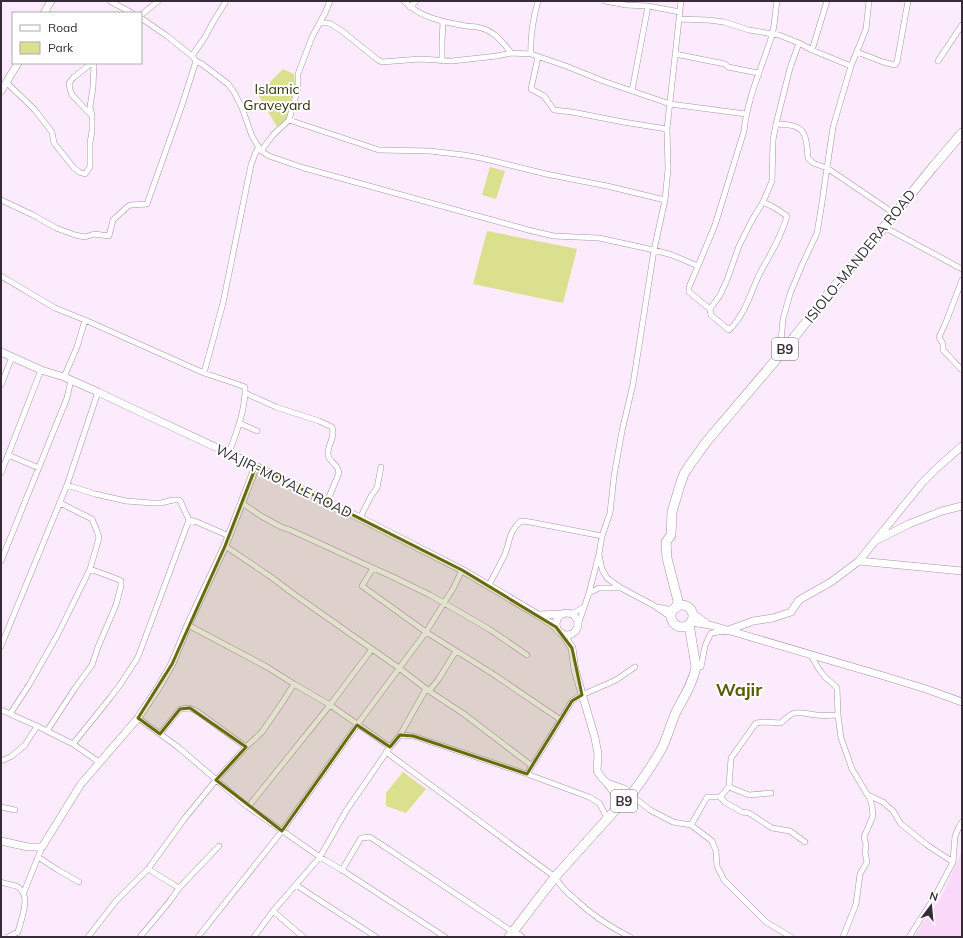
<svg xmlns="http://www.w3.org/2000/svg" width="963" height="938" viewBox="0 0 963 938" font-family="Mulish,sans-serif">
	<rect width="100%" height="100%" fill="#fcebfc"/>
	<path fill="#fad8f9" d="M962 851V937H914L943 894Z"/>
	<path fill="#dae08d" d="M283 69 294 74 295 84 287 118 277 127 259 96 271 81Z
		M490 167 505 171 496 199 482 195Z
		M487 231 577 249 563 303 473 284Z
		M403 772 426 789 406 813 386 806V793Z"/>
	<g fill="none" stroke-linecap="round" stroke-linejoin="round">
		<defs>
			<path id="street" d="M110 1 132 13
				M404 1C420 18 444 22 466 26 471 27 476 26 481 28 494 31 504 43 511 53L531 54 566 66 603 81 670 104 746 114
				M605 1 626 5 648 6 680 12
				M410 7 416 1
				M141 15 158 1
				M141 18 167 36 192 56 196 61 202 64 228 84 234 92 242 108 252 136 261 151 269 156 304 168 532 231 554 236 599 238 654 250 672 255 698 266 715 225 744 131C748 95 762 68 772 35 775 25 775 12 777 1
				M679 19 708 20 724 22 749 30 779 35 799 43 812 50 851 66
				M320 23H329L342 31 378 60 382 62 420 59 452 61 497 56 511 53
				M812 50 827 1
				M857 52 883 62 895 65 897 62 908 1
				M531 54C530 36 533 19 538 1
				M675 54 725 64 728 67 758 73
				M192 56 205 37 212 24 226 1
				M538 57 531 89 544 96 554 110 572 112 623 122 667 129
				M442 61V42L443 22
				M938 61 962 25
				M6 82 34 109 52 132 54 143 74 168 79 172 85 174 90 167V143L92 131V116L72 95 70 89 69 83 74 77 92 63
				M632 91 648 6
				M92 115 90 107 93 87 94 63
				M289 120 379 150 430 151 464 155 481 158 546 174 607 186 665 200
				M776 124C805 124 806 132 808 158L813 163 827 168 895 214
				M261 151 273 135 289 120 298 88V74L312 37 325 13 330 1
				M1 200 33 215 56 228 75 235 85 237 94 234 109 236 113 220 126 208 130 205 147 204 182 105 196 61
				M884 227 962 269
				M698 266 689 287V292L710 309 711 315 729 330C745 315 750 294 759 275 769 256 781 238 787 216L775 208 763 202
				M1 276 55 308 85 320 204 373 234 383 245 387C246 408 236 434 229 453
				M962 280 946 322 939 337 943 344V350L962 370
				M710 309 720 295 727 280 739 246 752 220 763 202 772 181 773 140 776 124 790 68 799 43
				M780 352 783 319 790 294 802 265 817 233 821 209 833 127 851 66 866 29 869 1
				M204 373 223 303 251 165 255 154 258 148
				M64 377 77 347 85 320
				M1 385 12 357
				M245 393 276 407 319 421 332 427C336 437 327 445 328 455 329 460 332 461 335 465 338 467 338 470 339 473L327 502
				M239 423 257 431
				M8 455 39 468
				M1 473 41 370
				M67 485 95 494 126 501 152 503H161L173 500H179L181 502 182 505 189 520 197 522 229 536
				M242 503 261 516 281 527 290 530 321 544 373 568 391 576 430 595 489 629 527 655
				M360 518 371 496 377 488 381 467
				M225 546 237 554 271 577 295 595 399 668 429 691 464 714 532 766
				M599 555 602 569 607 578 621 588 653 605 672 618
				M1 561 67 398 71 380
				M373 568 362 586 426 632 493 674 561 720
				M489 585C494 575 500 565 505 554 510 541 509 531 521 521L530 522 602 536
				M589 593 599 588H621
				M658 607 667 609H674
				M572 614 584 607
				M188 625 267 667 294 684 330 705 390 747
				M578 625 589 593 599 554 602 536 610 513 614 476 622 431 633 384 654 250 665 200 668 169 667 129 681 1
				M1 646 67 485 98 392
				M811 655C815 663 819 670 825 677 829 681 834 684 837 688L838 715 841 738 852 769 870 799 872 806 873 816 864 837 866 845 865 852 867 862 860 874 856 904 843 937
				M696 667H701L705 646 711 633 726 631
				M429 691 438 680 456 651
				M1 710 37 726 73 744 99 762
				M10 714 29 685 58 634 90 569 99 538 97 531 92 519 60 503
				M138 718 178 747 248 807 320 857 342 870 445 937
				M47 731 75 688 92 665 98 647 116 605 121 586V581C111 576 100 573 90 569
				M160 734 180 709 190 708 198 712 246 747
				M400 735 426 689
				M73 744 110 698 122 682 138 657 189 520
				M386 752 555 877C561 887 567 893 576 900 592 915 610 927 630 937
				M1 761 12 756 25 745 37 726
				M527 774 572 701 582 695 616 680 635 667
				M729 787 749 795 771 793
				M631 795 650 810 673 822 691 825 712 841 716 851 717 866 724 880 766 922 791 937
				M868 795 883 802 893 811 901 824 927 845 953 862
				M720 797 726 803 742 812 749 813 772 828 790 831 805 842
				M1 807 15 810
				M248 807 330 705 372 649
				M691 825 707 797H720L729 787 731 758 756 723 764 722 781 723C796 708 798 713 816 715 823 716 830 715 838 715
				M38 857 58 870 79 882
				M148 869 171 883 179 888
				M342 870 361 838 370 837 513 932
				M1 882C6 884 12 885 16 886 33 893 21 919 18 932L8 937
				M296 885 376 937
				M24 892 42 847
				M273 911 303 937
				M88 937 116 901 148 869 185 818 216 780 246 747 262 732 282 703 294 684
				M140 937 170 901 179 888 219 846
				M198 937 282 831 357 725 426 632 454 587 462 570
				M254 937 273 911 320 857 346 811 390 747 400 735 413 736 527 774 589 797 599 803 608 819
				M909 937 934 898 953 862 955 836 959 827 962 822"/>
			<path id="secondary" d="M44 13 51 1
				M1 91 18 63
				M1 352 41 370 64 377 98 392 121 403 256 466 327 502 360 518 462 570 538 615 556 627
				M875 541 922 483 938 467 962 446
				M859 561 875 541 909 524 942 511 962 506
				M556 624a11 11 0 1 1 22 0a11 11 0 1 1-22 0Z
				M693 614 706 623
				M538 615 562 614
				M691 622 710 625 887 677 926 689 962 702
				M726 631 753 621 773 618 791 612 799 600 831 582 859 561 962 571
				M563 634 572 648 575 670 595 738 598 754 597 771 602 778 607 783 622 803
				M607 783 624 789 631 795
				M1 841 28 847H42L81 784 138 718 158 688 172 664 188 625 225 546 256 466
				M513 932 521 937"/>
			<path id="highway" d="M671 616a11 11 0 1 1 22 0a11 11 0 1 1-22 0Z
				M676 608 678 601 667 558 666 542 671 535 672 512 680 485 684 474 689 466 707 441 780 355 830 292 858 259 933 167 962 133
				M509 937 555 877 627 797 631 795C643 779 654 763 663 746 668 735 671 723 676 712 684 697 693 683 696 667L689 624"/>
		</defs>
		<use href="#street" stroke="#ab91aa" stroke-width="6"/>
		<use href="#secondary" stroke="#ab91aa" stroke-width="8"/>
		<use href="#highway" stroke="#ab91aa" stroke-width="10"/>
		<use href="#street" stroke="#fff" stroke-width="5"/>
		<use href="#secondary" stroke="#fff" stroke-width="7"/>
		<use href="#highway" stroke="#fff" stroke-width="9"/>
	</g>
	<path fill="#686b0b" fill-opacity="0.2" stroke="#686b0b" stroke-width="3" stroke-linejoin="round" d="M256 466 462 570 556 627 572 648 582 695 572 701 527 774 413 736 400 735 390 747 357 725 282 831 216 780 246 747 190 708 180 709 160 734 138 718 172 664 225 546Z"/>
	<g text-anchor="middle" stroke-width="4" stroke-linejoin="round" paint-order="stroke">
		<g fill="#fff" stroke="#726b72" stroke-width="1">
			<rect x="772" y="338" width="26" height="22" rx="3"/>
			<rect x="611" y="790" width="26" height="22" rx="3"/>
		</g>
		<g font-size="13" font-weight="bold" fill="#362b36">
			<text x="785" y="354">B9</text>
			<text x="624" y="806">B9</text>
		</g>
		<g font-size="14" fill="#30310c" stroke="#fff">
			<text x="277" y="94">Islamic<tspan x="277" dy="16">Graveyard</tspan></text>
		</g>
		<g font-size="14" fill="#362b36" stroke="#fff">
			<text transform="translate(860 256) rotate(-51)" y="5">ISIOLO-MANDERA ROAD</text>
			<text transform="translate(284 481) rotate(26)" y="5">WAJIR-MOYALE ROAD</text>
		</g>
		<g font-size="18" font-weight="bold" fill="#585b00" stroke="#fff">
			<text x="739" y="696">Wajir</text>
		</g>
	</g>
	<rect width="963" height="938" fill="none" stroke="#362b36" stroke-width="4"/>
	<rect x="12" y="12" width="130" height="52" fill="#ffffff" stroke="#afaaaf"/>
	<rect x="20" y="25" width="20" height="6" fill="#ffffff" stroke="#afaaaf"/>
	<text x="48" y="32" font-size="12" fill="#362b36">Road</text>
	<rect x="20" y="42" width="20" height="12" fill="#dae08d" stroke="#afaaaf"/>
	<text x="48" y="52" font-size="12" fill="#362b36">Park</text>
	<g transform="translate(931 906) rotate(16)" stroke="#ffffff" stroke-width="3" paint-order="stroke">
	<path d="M0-3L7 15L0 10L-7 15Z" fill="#362b36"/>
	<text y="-6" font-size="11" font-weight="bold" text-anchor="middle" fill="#362b36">N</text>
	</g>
</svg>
